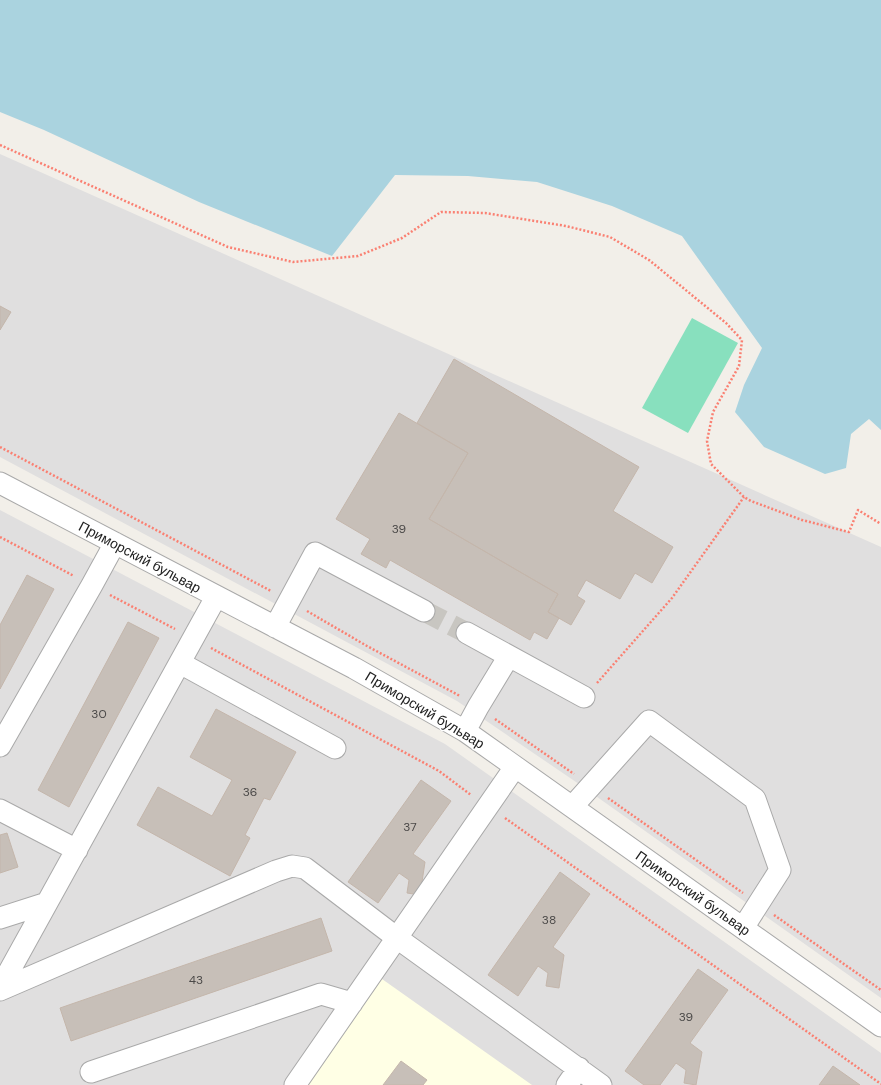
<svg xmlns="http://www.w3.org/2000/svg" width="881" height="1085" viewBox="0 0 881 1085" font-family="'DM Sans',sans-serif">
	<rect width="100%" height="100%" fill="#f2efe9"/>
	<path fill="#e0dfdf" d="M0 154 881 547V998L576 782 457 701 0 457Z
		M0 510 445 744 881 1053V1085H0Z"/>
	<path fill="#ffffe5" d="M382 979 532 1085H308Z"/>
	<path fill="#88e0be" d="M692 318 738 343 688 433 642 408Z"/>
	<path fill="#aad3df" d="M0 0H881V430L869 419 851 434 846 468 825 474 764 447 735 412 744 385 762 348 682 236 612 206 537 182 468 176 395 175 332 256 199 202 44 130 0 112Z"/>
	<path fill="#c7bfb8" stroke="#c4b6ab" d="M0 306 11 312 0 330Z
		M454 359 639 467 613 511 673 547 652 583 635 573 620 599 586 580 577 596 585 601 571 625 548 612 558 594 429 519 468 453 417 423Z
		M399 413 468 453 429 519 558 594 548 612 559 618 547 639 534 632 530 640 390 560 386 568 361 554 370 539 336 519Z
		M27 575 54 589 0 689V625Z
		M128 622 159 638 69 807 38 790Z
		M216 709 296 752 270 800 264 798 245 835 250 838 230 876 137 825 158 787 212 816 232 780 190 757Z
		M421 780 451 801 413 854 425 862 420 895 407 893 409 880 399 873 378 903 348 882Z
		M7 833 18 867 0 873V835Z
		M560 872 590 894 553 947 564 955 559 988 546 986 548 973 538 966 518 996 488 975Z
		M321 918 332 951 71 1041 60 1008Z
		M698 969 728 990 690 1043 702 1052 696 1085 684 1083 686 1070 676 1063 660 1085H644L625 1071Z
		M401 1061 427 1080 423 1085H383Z
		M833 1066 860 1085H819Z"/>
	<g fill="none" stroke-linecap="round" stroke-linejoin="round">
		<path stroke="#c8c6c1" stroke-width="21" stroke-dasharray="21 10" stroke-linecap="butt" d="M424 611 467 633"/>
		<defs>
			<path id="minor" d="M0 483 354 668 465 731 881 1026
				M275 627 315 553 424 611
				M467 633 584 697
				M180 663 335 748
				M465 731 478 707 509 656
				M0 746 92 585 115 543
				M572 807 649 721 755 799 780 870 743 928
				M0 810 77 850
				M0 918 47 903 216 597
				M0 988 47 903
				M0 990 276 871 292 866 305 868 397 938 601 1085
				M91 1072 321 994 352 1003
				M295 1085 515 767
				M567 1085 579 1068"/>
		</defs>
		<use href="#minor" stroke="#a9a9a9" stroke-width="23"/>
		<path stroke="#fa8072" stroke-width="2.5" stroke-dasharray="2 2" stroke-linecap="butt" d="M0 145 228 247 293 262 358 256 402 238 441 212 485 213 566 226 610 237 649 260 726 323 742 340 739 366 713 412 707 441 711 464 744 497 751 501 802 520 849 532 858 510 881 524
			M0 447 271 591
			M0 537 74 576
			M110 595 175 629
			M307 611 367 646 460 696
			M211 648 439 771 471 795
			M597 683 672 598 744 497
			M495 719 574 774
			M608 798 743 893
			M505 818 881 1084
			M774 915 881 990"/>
		<use href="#minor" stroke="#fff" stroke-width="21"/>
	</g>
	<g text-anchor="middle" stroke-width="3" stroke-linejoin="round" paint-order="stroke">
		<g font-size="12" fill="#4b4948">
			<text x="399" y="533">39</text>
			<text x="99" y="718">30</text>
			<text x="250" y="796">36</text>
			<text x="410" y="831">37</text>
			<text x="549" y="924">38</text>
			<text x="196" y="984">43</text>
			<text x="686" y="1021">39</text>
		</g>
		<g font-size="14" fill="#222" stroke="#fff">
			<text transform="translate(140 557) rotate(28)" y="5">Приморский бульвар</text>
			<text transform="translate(425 710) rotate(31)" y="5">Приморский бульвар</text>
			<text transform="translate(693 893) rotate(35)" y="5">Приморский бульвар</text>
		</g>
	</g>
</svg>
